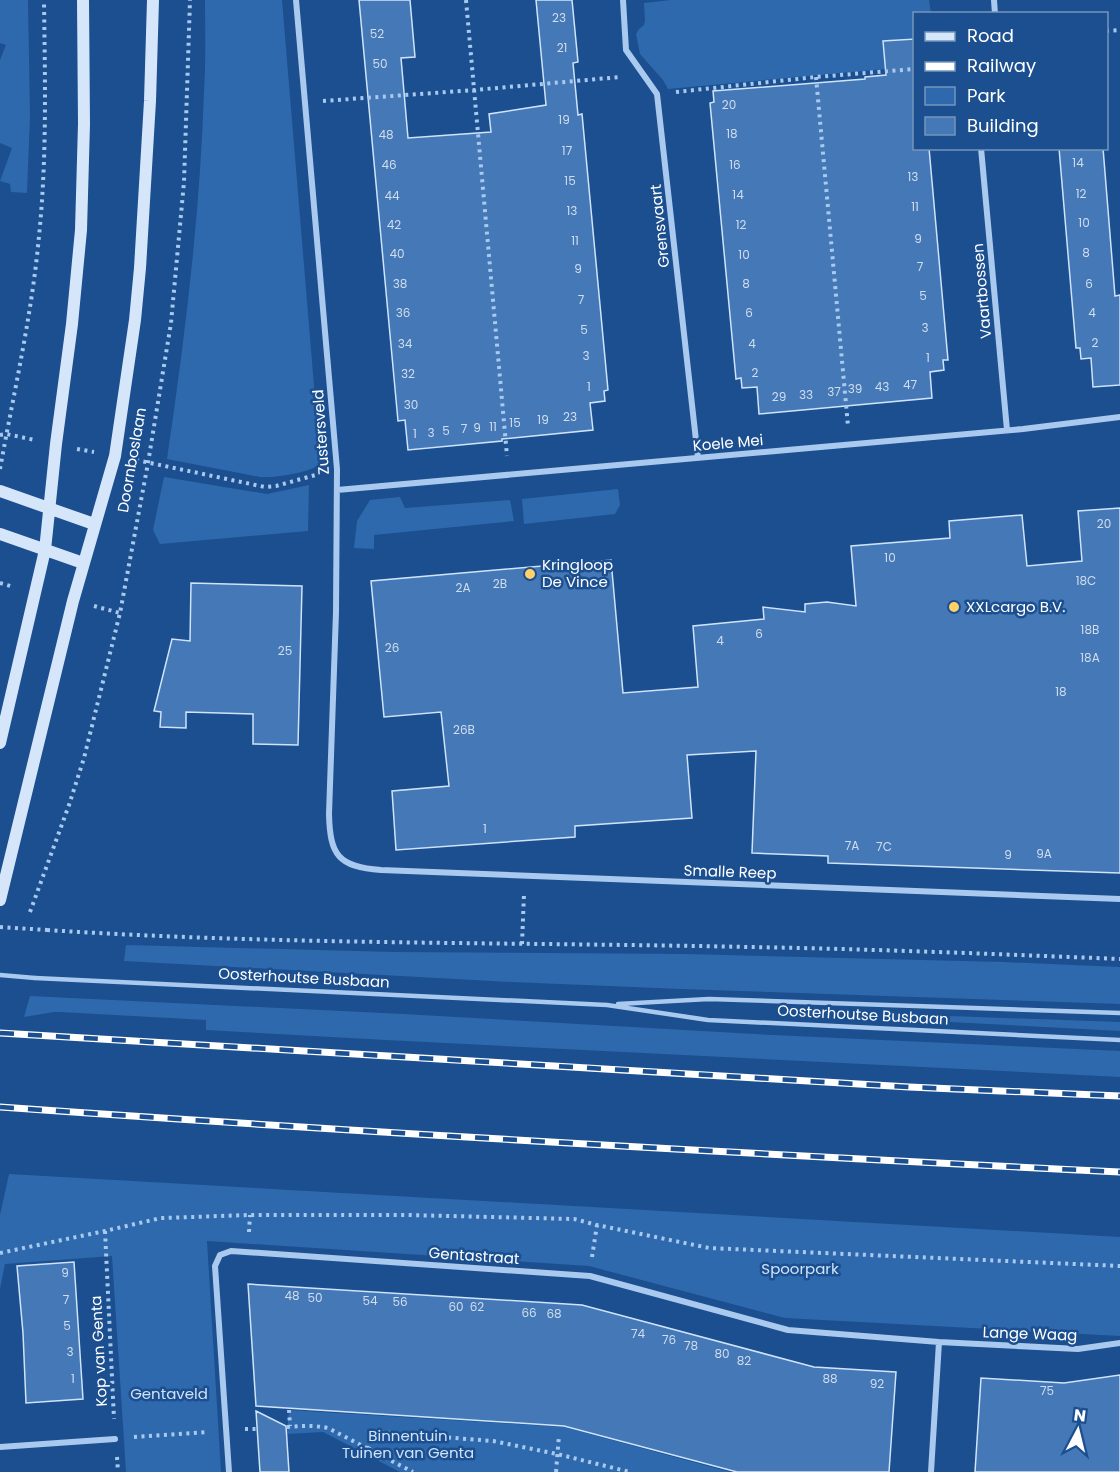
<svg xmlns="http://www.w3.org/2000/svg" width="1120" height="1472" viewBox="0 0 1120 1472" font-family="Poppins,sans-serif">
	<rect width="100%" height="100%" fill="#1b4f8f"/>
	<path fill="#2e69ad" d="M0 0H28L30 117 27 193 11 192 10 184 0 181 12 148 0 143V60L6 45 0 43Z
		M205 0H282L320 458 319 465C308 473 274 478 260 477L167 459C185 337 200 215 204 91 206 61 205 30 205 0Z
		M671 0H929L931 13 914 14V38L883 41 885 69 668 89 663 80 640 54 636 34 639 29 644 25 645 20 644 3Z
		M164 477 267 494 309 485 308 531 160 544 153 530Z
		M618 489 620 505 615 514 524 524 522 499Z
		M400 497 405 508 510 500 514 521 374 535V549L354 548 357 521 370 500Z
		M126 945 394 952 686 954 1003 962 1120 967V1004L681 989 512 982 124 961Z
		M30 996 403 1014 773 1035 1120 1051V1077L386 1040 206 1030V1020L60 1012H54L24 1017Z
		M950 1016 1120 1022V1031L950 1022Z
		M9 1174 1120 1237V1336L785 1318 589 1266 207 1241 221 1472H126L112 1256 5 1264 0 1289V1215Z
		M289 1410 564 1427 730 1472H400L323 1432 287 1434Z"/>
	<path fill="#4478b7" stroke="#cfe3fa" stroke-width="1.5" d="M359 0H410L415 57 401 58 408 138 491 132 489 114 546 105 536 0H572L578 62 573 63 578 115 582 114 608 390 604 391 605 401 590 403 593 430 502 439V441L408 450 405 420 398 421Z
		M915 39V148H929L948 360H943L944 370 930 372 932 398 759 414 757 387 742 388 741 378 736 379 710 103 714 102 713 91 865 79V77L886 75 883 41Z
		M1059 148H1103L1115 296 1120 295V385L1093 387 1091 358 1081 359 1080 348H1076Z
		M1120 508V873L828 863V856L752 853 756 751 687 755 692 818 575 826V837L396 850 392 791 449 786 441 712 384 717 371 581 611 560 623 693 698 687 693 626 764 619 763 607 805 612V604L827 602 856 606 851 546 950 538 949 521 1022 515 1027 566 1082 561 1078 511Z
		M191 583 302 586 298 745 253 744V714L186 712V728L160 727 161 712 154 711 172 639 190 641Z
		M74 1262 83 1399 26 1403 23 1333 17 1266Z
		M248 1284 582 1305 814 1367 896 1372 889 1472H737L564 1426 256 1406Z
		M1120 1375V1472H975L981 1378 1064 1383Z
		M256 1411 286 1426 289 1472H260Z"/>
	<g fill="none" stroke-linecap="round" stroke-linejoin="round">
		<path stroke="#a9c9ee" stroke-width="4" stroke-dasharray="3 4.5" stroke-linecap="butt" d="M466 0 507 456
			M1106 31 1120 30
			M816 77 848 426
			M676 92 816 77 914 69
			M323 101 475 90 620 77
			M0 435 6 434 35 440
			M77 449 94 452
			M136 460 265 487 276 486 319 474
			M0 469C14 392 32 314 39 236 47 158 45 79 44 0
			M0 583 14 587
			M94 606 120 613
			M30 912 69 805 84 758 120 613 148 463 171 323 184 182 190 0
			M47 930C280 945 514 942 748 947 872 949 996 954 1120 959
			M522 944 524 894
			M105 1231 114 1419
			M249 1232 250 1215
			M0 1253 105 1231 161 1218 250 1215H408L574 1219 597 1225 709 1248 1120 1266
			M592 1257 597 1225
			M289 1410 290 1426
			M287 1427C301 1426 314 1425 328 1428L413 1472
			M245 1429H257
			M134 1437 207 1432
			M368 1449 378 1432 493 1441 557 1454 630 1472
			M117 1457 118 1472
			M556 1472 559 1435"/>
		<path stroke="#a9c9ee" stroke-width="4.5" d="M35 978 607 1005 708 1020 1120 1040
			M618 1004 709 999 1120 1013"/>
		<path stroke="#a9c9ee" stroke-width="6" d="M296 0 337 469 336 612 329 814C330 855 338 867 381 870L1120 899
			M623 0 626 50 657 94 698 458
			M994 0 995 14
			M981 148 1007 430
			M337 490 1023 429 1120 417
			M0 1447 115 1439
			M229 1472 215 1266 220 1255 231 1251 590 1276 788 1330 939 1342 1078 1349 1120 1343
			M931 1472 939 1342"/>
		<path stroke="#d6e6fa" stroke-width="12" d="M0 491 94 524
			M0 534 83 563
			M0 743 45 550 56 444 72 324 81 230 84 124 83 0
			M0 900 73 601 115 456 135 320 140 268 150 101 153 0"/>
		<defs>
			<path id="rail" d="M0 1033 909 1087 1120 1096
				M0 1107C373 1133 747 1154 1120 1172"/>
		</defs>
		<use href="#rail" stroke="#fff" stroke-width="7"/>
		<use href="#rail" stroke="#1b4f8f" stroke-width="4.5" stroke-dasharray="14" stroke-linecap="butt"/>
		<path stroke="#a9c9ee" stroke-width="4" stroke-dasharray="3 4.5" stroke-linecap="butt" d="M0 927 47 930"/>
		<path stroke="#a9c9ee" stroke-width="4.5" d="M0 975 35 978"/>
	</g>
	<g fill="#ffd166" stroke="#1b4f8f" stroke-width="2">
		<circle cx="530" cy="574" r="6"/>
		<circle cx="954" cy="607" r="6"/>
	</g>
	<g text-anchor="middle" stroke-width="5" stroke-linejoin="round" paint-order="stroke">
		<g font-size="12" fill="#d0dded">
			<text x="559" y="22">23</text>
			<text x="377" y="38">52</text>
			<text x="562" y="52">21</text>
			<text x="380" y="68">50</text>
			<text x="729" y="109">20</text>
			<text x="564" y="124">19</text>
			<text x="732" y="138">18</text>
			<text x="386" y="139">48</text>
			<text x="567" y="155">17</text>
			<text x="1078" y="167">14</text>
			<text x="389" y="169">46</text>
			<text x="735" y="169">16</text>
			<text x="913" y="181">13</text>
			<text x="570" y="185">15</text>
			<text x="1081" y="198">12</text>
			<text x="738" y="199">14</text>
			<text x="392" y="200">44</text>
			<text x="915" y="211">11</text>
			<text x="572" y="215">13</text>
			<text x="1084" y="227">10</text>
			<text x="394" y="229">42</text>
			<text x="741" y="229">12</text>
			<text x="918" y="243">9</text>
			<text x="575" y="245">11</text>
			<text x="1086" y="257">8</text>
			<text x="397" y="258">40</text>
			<text x="744" y="259">10</text>
			<text x="920" y="271">7</text>
			<text x="578" y="273">9</text>
			<text x="400" y="288">38</text>
			<text x="746" y="288">8</text>
			<text x="1089" y="288">6</text>
			<text x="923" y="300">5</text>
			<text x="581" y="304">7</text>
			<text x="403" y="317">36</text>
			<text x="749" y="317">6</text>
			<text x="1092" y="317">4</text>
			<text x="925" y="332">3</text>
			<text x="584" y="334">5</text>
			<text x="1095" y="347">2</text>
			<text x="405" y="348">34</text>
			<text x="752" y="348">4</text>
			<text x="586" y="360">3</text>
			<text x="928" y="362">1</text>
			<text x="755" y="377">2</text>
			<text x="408" y="378">32</text>
			<text x="910" y="389">47</text>
			<text x="589" y="391">1</text>
			<text x="882" y="391">43</text>
			<text x="855" y="393">39</text>
			<text x="834" y="396">37</text>
			<text x="806" y="399">33</text>
			<text x="779" y="401">29</text>
			<text x="411" y="409">30</text>
			<text x="570" y="421">23</text>
			<text x="543" y="424">19</text>
			<text x="515" y="427">15</text>
			<text x="493" y="431">11</text>
			<text x="477" y="432">9</text>
			<text x="464" y="433">7</text>
			<text x="446" y="435">5</text>
			<text x="431" y="437">3</text>
			<text x="415" y="438">1</text>
			<text x="1104" y="528">20</text>
			<text x="890" y="562">10</text>
			<text x="1086" y="585">18C</text>
			<text x="500" y="588">2B</text>
			<text x="463" y="592">2A</text>
			<text x="1090" y="634">18B</text>
			<text x="759" y="638">6</text>
			<text x="720" y="645">4</text>
			<text x="392" y="652">26</text>
			<text x="285" y="655">25</text>
			<text x="1090" y="662">18A</text>
			<text x="1061" y="696">18</text>
			<text x="464" y="734">26B</text>
			<text x="485" y="833">1</text>
			<text x="852" y="850">7A</text>
			<text x="884" y="851">7C</text>
			<text x="1044" y="858">9A</text>
			<text x="1008" y="859">9</text>
			<text x="65" y="1277">9</text>
			<text x="292" y="1300">48</text>
			<text x="315" y="1302">50</text>
			<text x="66" y="1304">7</text>
			<text x="370" y="1305">54</text>
			<text x="400" y="1306">56</text>
			<text x="456" y="1311">60</text>
			<text x="477" y="1311">62</text>
			<text x="529" y="1317">66</text>
			<text x="554" y="1318">68</text>
			<text x="67" y="1330">5</text>
			<text x="638" y="1338">74</text>
			<text x="669" y="1344">76</text>
			<text x="691" y="1350">78</text>
			<text x="70" y="1356">3</text>
			<text x="722" y="1358">80</text>
			<text x="744" y="1365">82</text>
			<text x="73" y="1383">1</text>
			<text x="830" y="1383">88</text>
			<text x="877" y="1388">92</text>
			<text x="1047" y="1395">75</text>
		</g>
		<g font-size="15" fill="#fff" stroke="#1b4f8f">
			<text transform="translate(660 226) rotate(-96)" y="5">Grensvaart</text>
			<text transform="translate(982 291) rotate(-95)" y="5">Vaartbossen</text>
			<text transform="translate(321 432) rotate(-94)" y="5">Zustersveld</text>
			<text transform="translate(728 443) rotate(-5)" y="5">Koele Mei</text>
			<text transform="translate(132 460) rotate(-80)" y="5">Doornboslaan</text>
			<text transform="translate(730 872) rotate(2)" y="5">Smalle Reep</text>
			<text transform="translate(304 978) rotate(3)" y="5">Oosterhoutse Busbaan</text>
			<text transform="translate(863 1015) rotate(3)" y="5">Oosterhoutse Busbaan</text>
			<text transform="translate(474 1256) rotate(4)" y="5">Gentastraat</text>
			<text transform="translate(1030 1334) rotate(2)" y="5">Lange Waag</text>
			<text transform="translate(99 1351) rotate(-93)" y="5">Kop van Genta</text>
		</g>
		<g font-size="15" fill="#fff" stroke="#1b4f8f" text-anchor="start">
			<text x="542" y="570">Kringloop<tspan x="542" dy="17">De Vince</tspan></text>
			<text x="966" y="612">XXLcargo B.V.</text>
		</g>
		<g font-size="15" fill="#cfe3fa" stroke="#1b4f8f">
			<text x="800" y="1274">Spoorpark</text>
			<text x="169" y="1399">Gentaveld</text>
			<text x="408" y="1441">Binnentuin<tspan x="408" dy="17">Tuinen van Genta</tspan></text>
		</g>
	</g>
	<rect x="913" y="12" width="195" height="138" fill="#1b4f8f" stroke="#7695bc" stroke-width="1.5"/>
	<rect x="925" y="32" width="30" height="9" fill="#d6e6fa" stroke="#7695bc" stroke-width="1.5"/>
	<text x="967" y="42" font-size="18" fill="#ffffff">Road</text>
	<rect x="925" y="62" width="30" height="9" fill="#ffffff" stroke="#7695bc" stroke-width="1.5"/>
	<text x="967" y="72" font-size="18" fill="#ffffff">Railway</text>
	<rect x="925" y="87" width="30" height="18" fill="#2e69ad" stroke="#7695bc" stroke-width="1.5"/>
	<text x="967" y="102" font-size="18" fill="#ffffff">Park</text>
	<rect x="925" y="117" width="30" height="18" fill="#4478b7" stroke="#7695bc" stroke-width="1.5"/>
	<text x="967" y="132" font-size="18" fill="#ffffff">Building</text>
	<g transform="translate(1078 1430) rotate(7)" stroke="#1b4f8f" stroke-width="4.5" paint-order="stroke">
	<path d="M0-4.5L10 22L0 15L-10 22Z" fill="#ffffff"/>
	<text y="-9" font-size="16" font-weight="bold" text-anchor="middle" fill="#ffffff">N</text>
	</g>
</svg>
